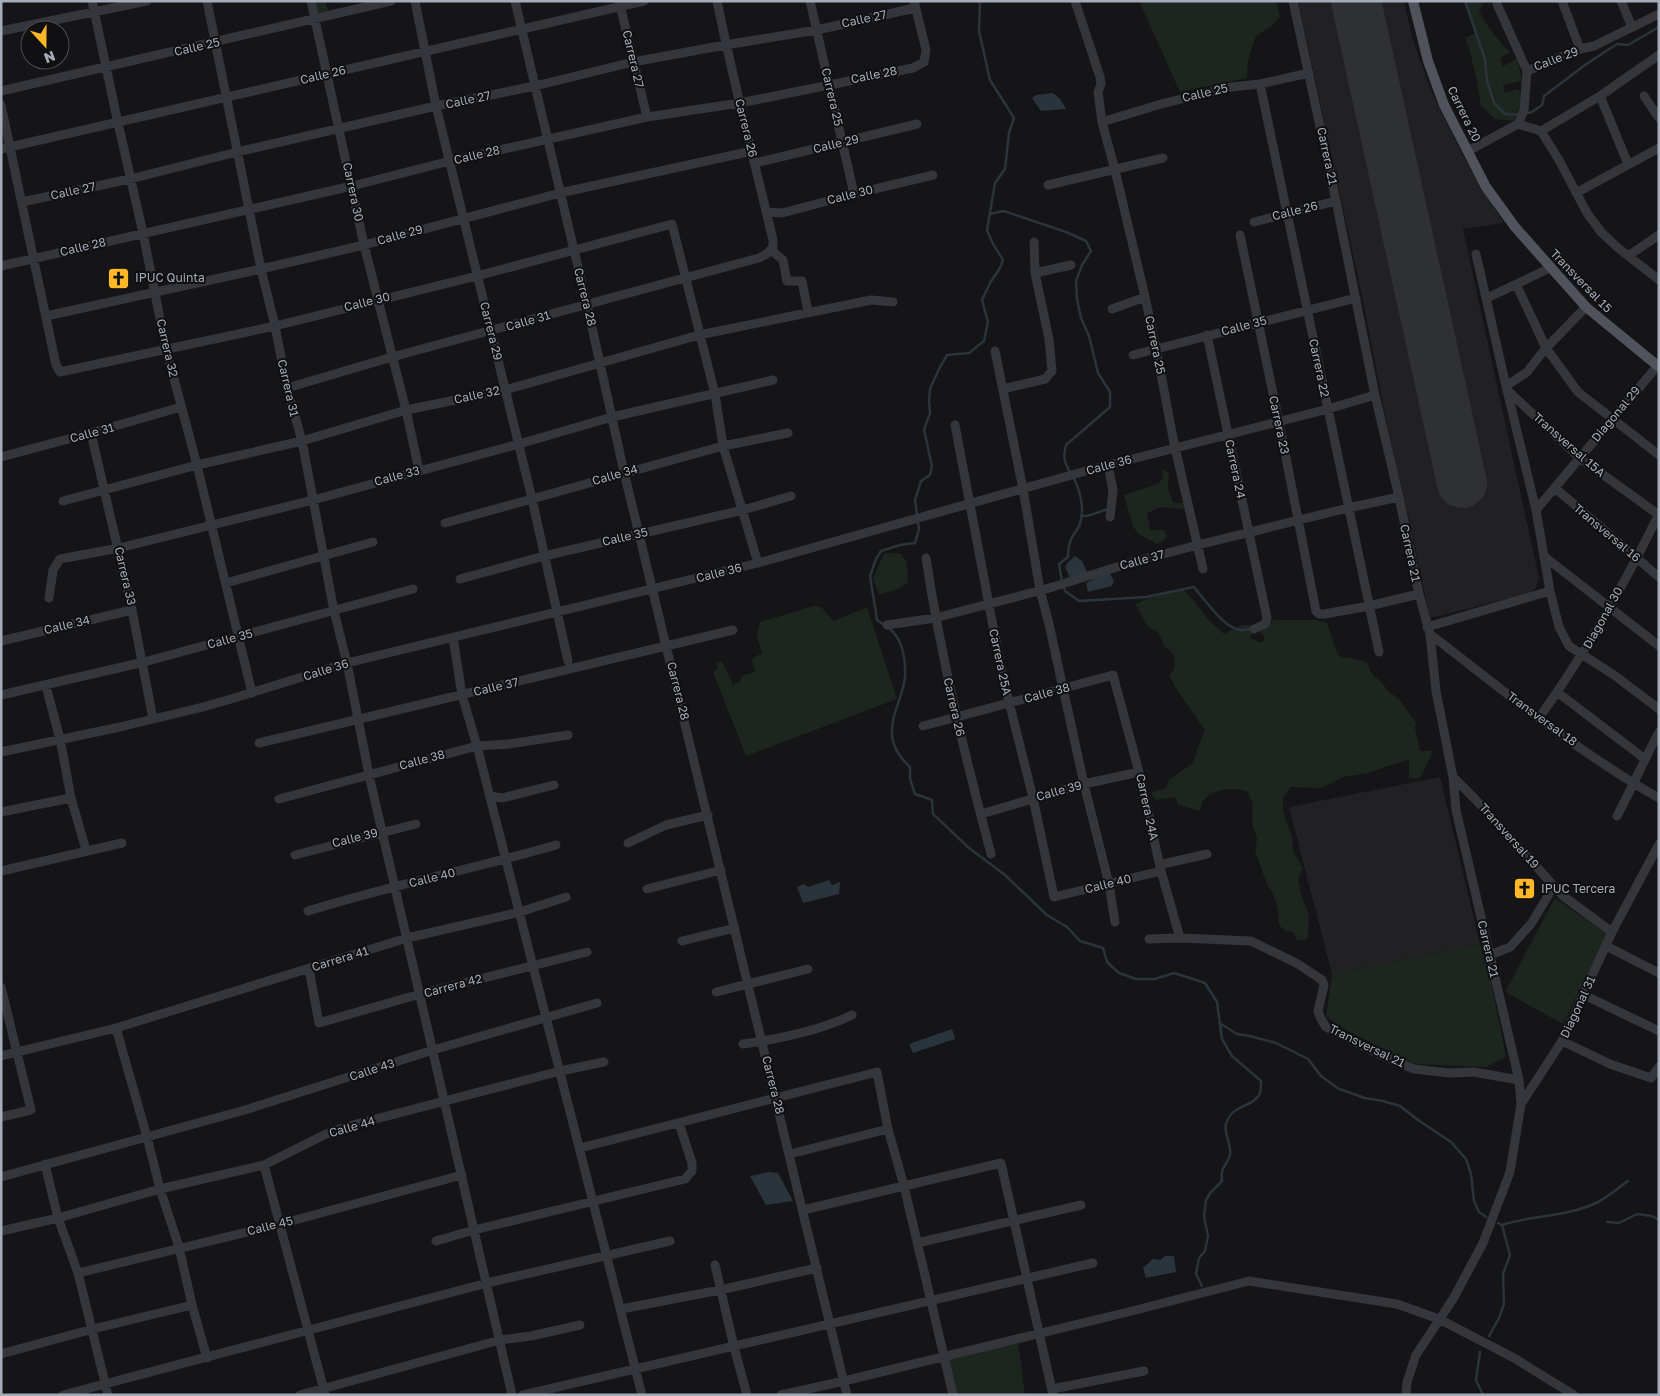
<svg xmlns="http://www.w3.org/2000/svg" width="1660" height="1396" viewBox="0 0 1660 1396" font-family="'Golos Text',sans-serif">
	<rect width="100%" height="100%" fill="#151517"/>
	<path fill="#212124" d="M1298 1H1404L1412 37 1431 91 1464 158 1504 223 1463 229 1539 578 1536 588 1530 593 1430 618 1408 515 1389 435 1361 291Z
		M1440 777 1480 944 1332 974 1289 807Z"/>
	<path fill="#1c251e" d="M308 1H325L329 14 317 17Z
		M1139 1H1276L1280 17 1271 27 1257 35 1254 41 1248 61 1247 78 1180 92Z
		M1465 1H1484L1479 11C1487 27 1497 39 1510 52L1500 58 1503 66 1517 59 1522 81 1503 85 1505 93 1519 89 1522 102 1513 121 1495 119 1481 106 1477 81 1469 48 1465 38 1476 33Z
		M1162 469 1169 473 1168 489 1173 502 1184 503 1185 509 1161 507 1147 513 1150 530H1164L1167 536 1164 540 1157 544 1138 534 1133 526 1124 495 1157 484 1163 479Z
		M884 553H899L907 562 908 582 900 588 879 595 873 578Z
		M1184 590C1193 599 1200 608 1207 618 1212 624 1219 628 1224 634L1242 625H1250L1252 633 1250 638 1262 643 1265 638 1260 631 1274 620H1316L1327 623 1337 653 1342 658 1346 657 1367 662 1372 674 1382 683 1388 691 1400 700 1416 723 1415 728 1420 751H1433L1420 778H1409V760L1397 763 1368 773 1343 777 1321 788 1291 787 1283 798V811L1292 838 1293 850 1303 869 1298 879 1302 897 1309 915 1308 937 1305 940H1297L1293 932 1285 931 1279 925C1279 914 1276 894 1268 887L1255 851 1257 839 1252 823 1253 803 1247 791C1233 787 1210 788 1202 803 1201 805 1201 808 1200 811L1178 805 1176 797 1155 800 1151 792 1166 788 1169 780 1193 763 1199 744 1205 730 1177 690 1169 675 1174 670C1175 660 1176 652 1165 648L1158 632 1148 627 1135 604 1151 597Z
		M813 606 821 607 834 621 867 607 897 699 746 756 716 680 713 671 718 669 716 663 722 661 733 685 741 681V676L755 672 752 659 762 653 757 636 760 622Z
		M1555 898 1607 934 1563 1024 1505 992Z
		M1480 944 1489 971 1506 1057 1486 1067 1415 1064 1347 1031 1326 1017 1332 974Z
		M1018 1341 1025 1395H955L947 1357Z"/>
	<path fill="#2a343c" d="M1053 93 1060 99 1066 109 1041 111 1032 98 1036 95Z
		M1075 556 1082 561 1088 574 1070 578 1065 567 1068 562Z
		M1108 571 1114 581 1112 586 1088 592 1086 583Z
		M829 880 832 885 840 882 839 894 803 903 797 887 804 884 808 887Z
		M952 1029 955 1039 913 1053 909 1044Z
		M769 1172 778 1173 793 1201 766 1205 750 1176Z
		M1165 1256H1174L1176 1272 1146 1278 1143 1268 1153 1259 1160 1260Z"/>
	<g fill="none" stroke-linecap="round" stroke-linejoin="round">
		<path stroke="#2a343c" stroke-width="2.5" d="M1465 1 1485 59 1487 81 1494 103 1505 114 1519 115
			M1524 114 1532 112 1542 105 1544 96 1585 65 1617 44 1628 45 1659 27
			M990 214 1004 211 1066 232 1086 241 1091 251 1082 265 1076 281 1077 299 1081 318 1089 336 1098 373 1110 392V407L1066 445C1063 456 1064 462 1070 472
			M1081 516C1092 517 1098 511 1109 509
			M1062 582 1059 564 1068 557C1068 549 1069 541 1074 534 1076 531 1079 527 1080 524 1085 510 1080 489 1073 477
			M1064 587 1065 591 1079 601 1146 597 1194 587C1204 599 1224 628 1240 630 1244 631 1249 629 1252 629
			M884 625 877 620 870 576 876 559 881 551 900 545 915 543 919 529 915 500 921 481 930 475 932 466 924 430 930 413 929 402 930 389 939 369 947 355 969 353 984 341 988 322 982 300 990 283 1000 268 1003 260 993 244 987 230 995 183 1005 169 1009 133 1014 118 990 80 979 31 980 1
			M889 628C903 639 906 660 905 677 903 697 891 713 892 734 892 746 901 759 910 767V779L915 794 932 800 933 814 969 848 1005 875 1047 915 1067 927 1080 941 1103 948 1107 962 1119 973 1136 979H1155L1174 973 1205 983 1217 1002 1222 1039 1232 1056 1261 1081C1261 1084 1261 1090 1260 1093 1254 1108 1232 1103 1226 1124 1223 1132 1232 1145 1230 1155 1227 1167 1220 1165 1222 1181L1211 1192 1206 1200 1204 1216 1208 1236 1205 1251 1199 1258 1196 1274 1202 1286
			M1221 1024 1237 1034 1250 1036 1276 1043 1308 1059 1321 1076 1339 1089 1365 1098 1383 1101 1400 1106 1418 1120 1451 1142 1466 1159 1471 1174 1474 1201 1479 1212 1486 1217
			M1607 1222 1619 1223 1637 1214 1652 1216 1659 1220
			M1502 1225C1532 1215 1566 1217 1596 1203 1607 1198 1618 1188 1628 1181
			M1489 1336 1499 1318 1504 1304 1503 1274 1510 1255 1502 1225 1498 1223
			M1480 1352 1476 1380 1483 1395"/>
		<path stroke="#2e3034" stroke-width="50" d="M1356 1 1462 483"/>
		<path stroke="#35363c" stroke-width="9" d="M92 1 118 123 143 233 166 349 197 465 252 693
			M207 1 261 269 275 326 287 388 302 441 334 611 347 663 369 775 512 1395
			M311 1 364 245 406 410 419 470
			M415 1 436 106 532 499 568 661
			M515 1 587 305 624 472 847 1395
			M619 1 647 117
			M810 1 854 194
			M1075 1 1100 77 1101 84 1098 92 1102 122 1115 170 1145 297 1156 348 1174 443 1203 569
			M1293 1 1336 201 1375 395 1399 497 1419 594 1430 634 1436 691 1453 777 1456 810 1519 1080 1521 1104
			M1562 1 1580 49
			M1621 1 1632 27
			M1497 4 1527 71
			M1 31 147 1
			M1260 84 1379 652
			M1 91 391 1
			M1600 96 1628 164
			M1644 96 1659 118
			M1 105 56 365 60 372 275 326 477 276 672 224 715 394 723 446 758 563
			M1102 122 1161 104 1231 87 1260 84 1309 73
			M1518 124 1541 131 1600 96 1659 55
			M1541 131 1559 160 1587 213 1601 232 1617 247 1659 280
			M1 149 644 1
			M1468 151 1518 124 1524 110 1527 71 1580 49 1594 46 1659 14
			M755 163 917 124
			M1048 185 1163 158
			M1576 193 1659 148
			M22 202 130 179 237 152 436 106 535 86 633 62 725 45 817 30 915 8
			M766 212 782 213 854 194 933 175
			M1254 222 1336 201
			M1240 235 1279 422 1316 611 1319 614H1324L1369 606 1419 594
			M771 250 783 260 787 281H802L808 312
			M1476 254 1506 386 1536 510 1550 591 1559 627 1569 646 1614 675 1659 709
			M1628 256 1659 235
			M1 266 352 186 450 161 647 117 740 103 913 68 924 62 926 50 914 1
			M1035 273 1071 265
			M1516 284 1546 348 1578 392 1659 455
			M1487 298 1550 268
			M1112 309 1145 297
			M46 316 261 269 364 245 560 193 752 151
			M1207 335 1267 618 1265 624 1254 629
			M995 351 1023 489 1040 590 1049 624 1084 784 1109 884 1115 922
			M1133 355 1356 298
			M1506 386 1527 372 1546 348 1586 307
			M287 388 392 357 759 258 768 253 773 247V240C754 160 733 81 717 1
			M1003 389 1045 379 1052 371 1049 339 1035 273 1034 242
			M1507 390 1580 458 1659 515
			M955 425 1002 674 1033 798 1054 897 1161 871
			M91 433 132 610 153 719
			M1 457 91 433 181 407
			M1108 465 1113 490 1110 517
			M1555 488 1659 577
			M63 501 197 465 302 441 406 410 505 390 699 335 871 300 893 302
			M1536 510 1659 364
			M445 523 723 446 788 433
			M1545 557 1659 646
			M926 558C941 658 965 756 991 854
			M460 579 544 556 743 510 791 496
			M226 583 373 542
			M49 598 53 570 60 559 119 548 313 500 519 444 612 417 773 380
			M887 625 935 618 1046 589 1133 562 1198 545 1348 508 1399 497
			M1427 627 1550 591
			M1430 634C1504 691 1577 752 1659 798
			M453 638 462 695 477 746 642 1395
			M1 641 132 610
			M46 686 60 739 71 798 86 850
			M1557 692 1645 759
			M1 695 144 662 413 589
			M1539 718C1585 654 1624 585 1659 514
			M923 726 1113 675 1139 772 1161 871 1180 938
			M259 743 733 630
			M1 752 120 727 203 707 231 699 347 663 758 563 1093 469 1328 409 1375 395
			M1453 777 1474 798 1563 896 1612 932
			M490 796 502 798 554 785
			M279 799 477 746 509 744 568 735
			M1 812 71 798
			M981 814 1084 784 1139 772
			M1617 816C1632 788 1644 760 1659 732
			M628 843 666 825 708 815
			M295 855 416 824
			M1160 866 1163 864 1207 854
			M1 871 122 843
			M647 889 721 870
			M308 911C390 885 474 869 556 845
			M1149 939 1180 938 1251 941 1298 964 1322 980 1324 985 1318 1011 1321 1019 1326 1027 1379 1054 1414 1069 1449 1073 1474 1072 1519 1080
			M682 941 735 928
			M1606 946 1659 973
			M1490 955 1510 947 1531 924 1554 886
			M309 969 319 1023 420 994 587 952
			M1 987 31 1110 1 1117
			M716 992 808 969
			M1584 995 1659 1031
			M116 1028 147 1137 160 1189 179 1247 192 1305 207 1358
			M1562 1041 1610 1064 1651 1078 1659 1067
			M743 1044C779 1039 819 1031 852 1015
			M1 1056 116 1028 407 938 520 912 566 897
			M580 1148 877 1072 888 1129 904 1186 953 1395
			M790 1154 888 1129
			M45 1164 58 1218 78 1273 108 1395
			M264 1165 325 1394
			M1 1177 245 1110 433 1050 597 1003
			M803 1210 1001 1163 1053 1395
			M1 1231 58 1218 160 1189 264 1165 324 1135 345 1127 560 1071 604 1062
			M436 1241 474 1230 685 1179 692 1171V1163L679 1123
			M917 1243 1081 1205
			M715 1265 734 1347 747 1395
			M78 1273 280 1224 462 1175
			M621 1309 720 1290 817 1268
			M1 1354 93 1329 192 1305
			M1052 1389 1144 1371
			M63 1395 487 1283 670 1241
			M300 1395 500 1340 531 1336 580 1325
			M523 1395 1093 1263
			M781 1395 844 1381 1128 1312 1249 1281 1397 1304 1439 1319 1514 1358 1574 1395
			M1406 1395 1407 1382 1416 1355 1453 1299 1483 1243 1510 1172 1521 1104 1562 1041 1612 932 1659 844"/>
		<path stroke="#51535c" stroke-width="10" d="M1413 1 1428 61 1444 105 1486 187 1515 227 1586 307 1659 367"/>
	</g>
	<defs>
		<symbol id="church-square" viewBox="-11 -11 22 22"><rect x="-9" y="-9" width="18" height="18" rx="4" fill="#ffb825" stroke="#101012"/><path d="M-1.2-6h2.4v3.5h3.3v2.4h-3.3V6h-2.4V-.1h-3.3v-2.4h3.3Z" fill="#111"/></symbol>
	</defs>
	<g fill-rule="evenodd">
		<use href="#church-square" x="106" y="266" width="25" height="25"/>
		<use href="#church-square" x="1512" y="876" width="25" height="25"/>
	</g>
	<g text-anchor="middle" stroke-width="4" stroke-linejoin="round" paint-order="stroke">
		<g font-size="12" fill="#a5abb8" stroke="#101012">
			<text transform="translate(864 19) rotate(-12)" y="4">Calle 27</text>
			<text transform="translate(197 47) rotate(-13)" y="4">Calle 25</text>
			<text transform="translate(633 59) rotate(77)" y="4">Carrera 27</text>
			<text transform="translate(1556 59) rotate(-21)" y="4">Calle 29</text>
			<text transform="translate(323 75) rotate(-13)" y="4">Calle 26</text>
			<text transform="translate(874 75) rotate(-11)" y="4">Calle 28</text>
			<text transform="translate(1205 93) rotate(-13)" y="4">Calle 25</text>
			<text transform="translate(832 97) rotate(77)" y="4">Carrera 25</text>
			<text transform="translate(468 100) rotate(-12)" y="4">Calle 27</text>
			<text transform="translate(1464 114) rotate(64)" y="4">Carrera 20</text>
			<text transform="translate(746 128) rotate(76)" y="4">Carrera 26</text>
			<text transform="translate(836 144) rotate(-13)" y="4">Calle 29</text>
			<text transform="translate(477 155) rotate(-13)" y="4">Calle 28</text>
			<text transform="translate(1327 156) rotate(78)" y="4">Carrera 21</text>
			<text transform="translate(73 191) rotate(-12)" y="4">Calle 27</text>
			<text transform="translate(353 192) rotate(78)" y="4">Carrera 30</text>
			<text transform="translate(850 195) rotate(-14)" y="4">Calle 30</text>
			<text transform="translate(1295 211) rotate(-14)" y="4">Calle 26</text>
			<text transform="translate(400 235) rotate(-15)" y="4">Calle 29</text>
			<text transform="translate(83 247) rotate(-13)" y="4">Calle 28</text>
			<text transform="translate(1581 281) rotate(46)" y="4">Transversal 15</text>
			<text transform="translate(585 297) rotate(76)" y="4">Carrera 28</text>
			<text transform="translate(367 302) rotate(-14)" y="4">Calle 30</text>
			<text transform="translate(528 321) rotate(-16)" y="4">Calle 31</text>
			<text transform="translate(1244 326) rotate(-15)" y="4">Calle 35</text>
			<text transform="translate(491 331) rotate(76)" y="4">Carrera 29</text>
			<text transform="translate(1155 345) rotate(78)" y="4">Carrera 25</text>
			<text transform="translate(167 348) rotate(77)" y="4">Carrera 32</text>
			<text transform="translate(1319 368) rotate(78)" y="4">Carrera 22</text>
			<text transform="translate(288 388) rotate(77)" y="4">Carrera 31</text>
			<text transform="translate(477 395) rotate(-12)" y="4">Calle 32</text>
			<text transform="translate(1616 414) rotate(-50)" y="4">Diagonal 29</text>
			<text transform="translate(1279 425) rotate(78)" y="4">Carrera 23</text>
			<text transform="translate(92 433) rotate(-15)" y="4">Calle 31</text>
			<text transform="translate(1569 445) rotate(41)" y="4">Transversal 15A</text>
			<text transform="translate(1109 465) rotate(-15)" y="4">Calle 36</text>
			<text transform="translate(1235 469) rotate(78)" y="4">Carrera 24</text>
			<text transform="translate(615 475) rotate(-16)" y="4">Calle 34</text>
			<text transform="translate(397 476) rotate(-15)" y="4">Calle 33</text>
			<text transform="translate(1607 533) rotate(40)" y="4">Transversal 16</text>
			<text transform="translate(625 537) rotate(-13)" y="4">Calle 35</text>
			<text transform="translate(1410 553) rotate(78)" y="4">Carrera 21</text>
			<text transform="translate(1142 560) rotate(-15)" y="4">Calle 37</text>
			<text transform="translate(719 573) rotate(-14)" y="4">Calle 36</text>
			<text transform="translate(125 576) rotate(77)" y="4">Carrera 33</text>
			<text transform="translate(1603 618) rotate(-61)" y="4">Diagonal 30</text>
			<text transform="translate(67 625) rotate(-13)" y="4">Calle 34</text>
			<text transform="translate(230 639) rotate(-15)" y="4">Calle 35</text>
			<text transform="translate(1000 662) rotate(78)" y="4">Carrera 25A</text>
			<text transform="translate(326 670) rotate(-17)" y="4">Calle 36</text>
			<text transform="translate(496 687) rotate(-13)" y="4">Calle 37</text>
			<text transform="translate(678 691) rotate(76)" y="4">Carrera 28</text>
			<text transform="translate(1047 693) rotate(-15)" y="4">Calle 38</text>
			<text transform="translate(954 707) rotate(77)" y="4">Carrera 26</text>
			<text transform="translate(1542 719) rotate(36)" y="4">Transversal 18</text>
			<text transform="translate(422 760) rotate(-15)" y="4">Calle 38</text>
			<text transform="translate(1059 791) rotate(-15)" y="4">Calle 39</text>
			<text transform="translate(1147 807) rotate(78)" y="4">Carrera 24A</text>
			<text transform="translate(1509 836) rotate(48)" y="4">Transversal 19</text>
			<text transform="translate(355 838) rotate(-14)" y="4">Calle 39</text>
			<text transform="translate(432 878) rotate(-14)" y="4">Calle 40</text>
			<text transform="translate(1108 884) rotate(-14)" y="4">Calle 40</text>
			<text transform="translate(1488 949) rotate(77)" y="4">Carrera 21</text>
			<text transform="translate(340 959) rotate(-17)" y="4">Carrera 41</text>
			<text transform="translate(453 986) rotate(-15)" y="4">Carrera 42</text>
			<text transform="translate(1578 1007) rotate(-65)" y="4">Diagonal 31</text>
			<text transform="translate(1367 1046) rotate(26)" y="4">Transversal 21</text>
			<text transform="translate(372 1070) rotate(-18)" y="4">Calle 43</text>
			<text transform="translate(773 1085) rotate(76)" y="4">Carrera 28</text>
			<text transform="translate(352 1127) rotate(-16)" y="4">Calle 44</text>
			<text transform="translate(270 1226) rotate(-14)" y="4">Calle 45</text>
		</g>
		<g font-size="12" fill="#a5abb8" stroke="#101012" text-anchor="start">
			<text x="135" y="282">IPUC Quinta</text>
			<text x="1541" y="893">IPUC Tercera</text>
		</g>
	</g>
	<rect width="1660" height="1396" fill="none" stroke="#a5abb8" stroke-width="5"/>
	<g transform="translate(45 45) rotate(159)"><circle r="24" fill="#101012" stroke="#4c4e54"/>
	<path d="M0-4L9 19L0 12L-9 19Z" fill="#ffb825"/>
	<text y="-8" font-size="14" font-weight="bold" text-anchor="middle" fill="#a5abb8">N</text>
	</g>
</svg>
